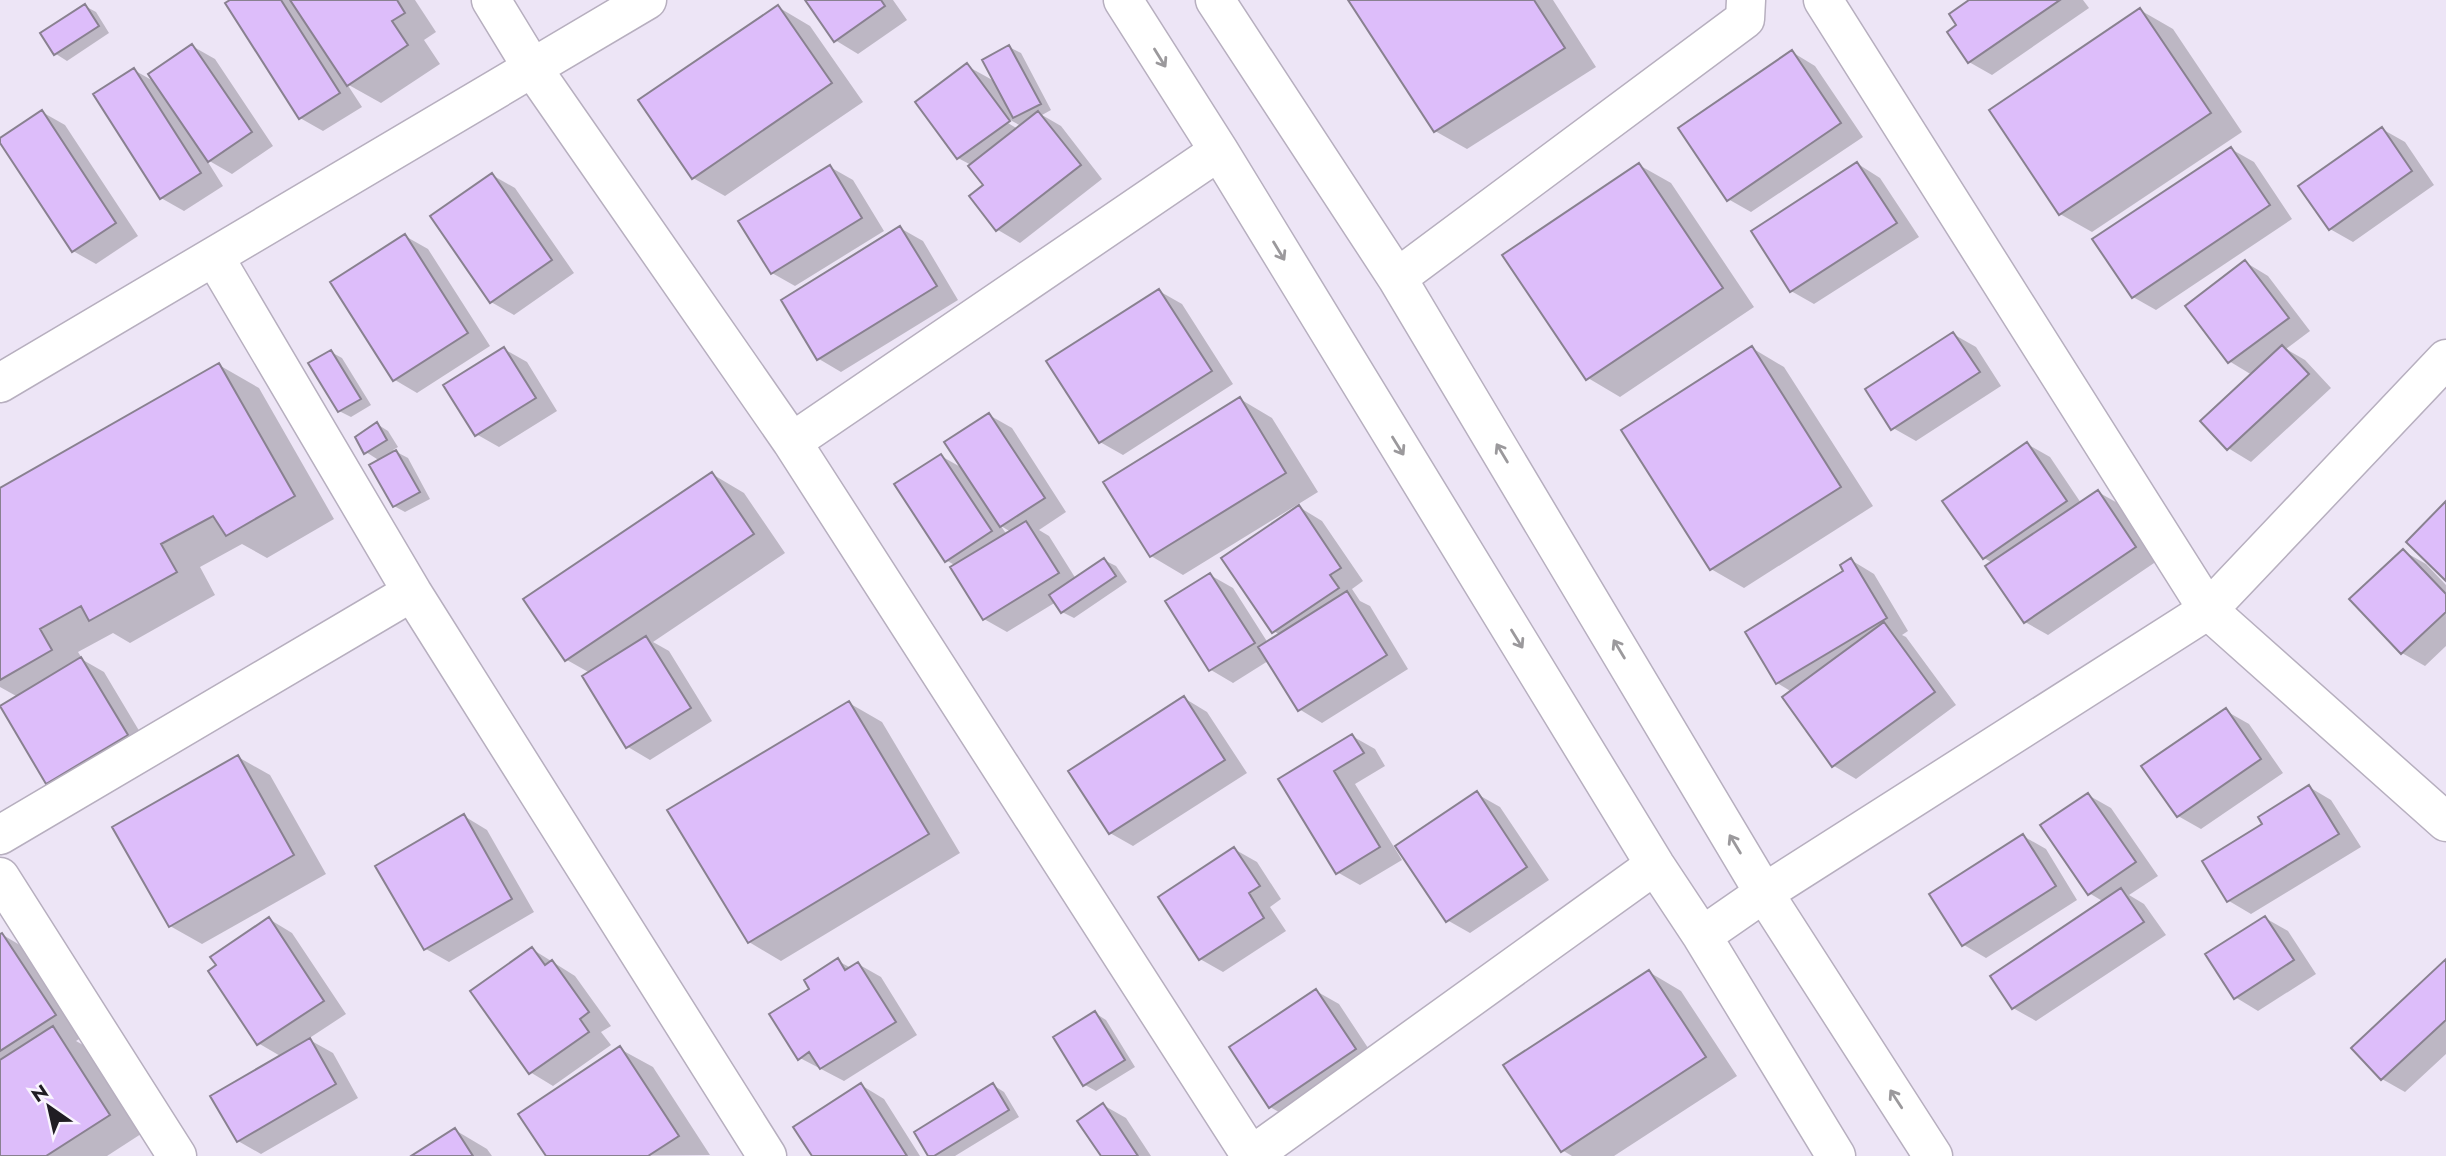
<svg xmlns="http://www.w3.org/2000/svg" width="2446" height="1156" viewBox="0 0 2446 1156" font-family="Jost,sans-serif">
	<rect width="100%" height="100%" fill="#ede5f6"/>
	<path fill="#0003" fill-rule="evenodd" d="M233 0H415L436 32 424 40 440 64 381 103 347 84 362 107 323 131 300 118Z
		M807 0H893L907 20 858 54 835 40Z
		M1350 0H1553L1596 67 1467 149 1435 131Z
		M1972 0H2083L2089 8 1992 75 1969 62 1959 26Z
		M85 6 96 12 109 33 67 61 56 54 42 33Z
		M778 7 810 26 863 102 725 196 693 178Z
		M2140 10 2173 29 2242 132 2092 232 2060 214Z
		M192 46 215 59 273 146 232 174 206 159 223 186 184 211 161 198 134 70 155 82Z
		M1009 47 1021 53 1051 110 1042 115 1061 126 1102 179 1020 243 998 230 985 185 971 165 958 158 967 66 996 82ZM1003 116 1021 126 1018 129 1001 119Z
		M1792 52 1815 66 1863 137 1751 212 1728 199Z
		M42 112 65 125 138 236 96 264 73 251 0 140Z
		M2382 129 2405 142 2434 185 2353 242 2330 229Z
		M2231 149 2254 162 2292 219 2156 310 2133 297Z
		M1858 164 1880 178 1919 237 1814 304 1791 291Z
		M1639 165 1671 183 1754 307 1620 397 1588 378Z
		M830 167 853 180 884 231 795 286 772 273Z
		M492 175 515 188 574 273 514 315 491 302Z
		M900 228 923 241 958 300 841 372 819 359 783 300Z
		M405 236 428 249 490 346 417 393 395 380Z
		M2245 262 2268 276 2310 331 2286 349 2305 360 2331 388 2251 462 2228 448 2252 375 2229 361Z
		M1159 291 1182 304 1233 384 1123 455 1100 442Z
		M1953 334 1976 347 2001 386 1916 441 1893 428Z
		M1752 348 1784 367 1873 506 1744 588 1711 569Z
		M504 349 527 362 557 411 499 447 476 434Z
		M331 352 342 358 371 405 351 417 339 411Z
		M219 365 259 388 334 519 267 558 242 544 200 567 215 595 130 643 113 633 78 652 83 660 104 672 150 749 70 796 47 783 18 697 0 687V490Z
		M1240 399 1272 418 1318 492 1183 575 1151 556Z
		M989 415 1012 428 1066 512 1039 530 1049 536 1076 579 1104 560 1116 566 1127 582 1074 618 1062 612 1056 602 1007 632 984 619 956 566 946 560 941 456 964 469ZM1001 526 1011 532 1007 535Z
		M377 424 388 431 398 447 393 450 408 458 430 499 405 512 394 506 380 461 366 452Z
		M2027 444 2050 457 2081 503 2098 492 2121 505 2157 561 2048 635 2025 622 1993 563 1984 558Z
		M712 474 744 493 785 553 653 642 669 651 712 721 650 760 628 747 590 673 567 660 526 599Z
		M1299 507 1322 521 1363 581 1352 589 1360 601 1370 606 1408 669 1322 723 1299 709 1268 661 1233 683 1211 670 1210 575 1233 588 1268 643 1280 635 1274 631Z
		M2403 551 2426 564 2446 585V646L2425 666 2402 653Z
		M1851 560 1874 574 1908 631 1902 635 1906 637 1956 705 1856 779 1834 766 1792 692 1777 683Z
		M1184 698 1207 712 1247 773 1133 846 1110 833Z
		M849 703 882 722 960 853 781 961 749 942Z
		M2226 711 2249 724 2283 773 2201 829 2178 816Z
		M1352 736 1375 749 1385 766 1355 784 1402 860 1360 885 1337 872 1281 780Z
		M238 757 270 775 326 874 202 944 170 926Z
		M2309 787 2331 800 2361 847 2251 914 2229 901 2204 862 2264 824Z
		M1477 794 1500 807 1549 880 1470 933 1447 920Z
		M2088 795 2111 808 2158 876 2129 895 2144 904 2166 935 2036 1021 2013 1008 2104 902 2089 893Z
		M464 816 487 830 534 912 449 962 426 949Z
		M2023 836 2046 849 2077 900 1986 958 1964 945Z
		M1234 849 1257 862 1281 899 1270 907 1286 931 1223 972 1200 959Z
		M2265 918 2288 931 2316 974 2258 1011 2235 997Z
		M269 919 292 933 346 1014 308 1039 333 1053 358 1098 261 1154 238 1141 282 1057 258 1043Z
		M3 935 35 954 87 1034 76 1041 85 1046 141 1134 107 1156H0V936Z
		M532 949 575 976 611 1026 601 1032 611 1045 553 1086 530 1072Z
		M838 961 851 968 858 964 881 977 917 1035 844 1081 800 1058 812 990Z
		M2446 961V1054L2405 1092 2382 1079Z
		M1649 972 1681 991 1737 1076 1614 1156H1572L1562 1150Z
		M1316 991 1339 1004 1378 1063 1293 1120 1270 1107Z
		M1095 1013 1106 1020 1135 1067 1096 1091 1085 1085Z
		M620 1049 653 1067 710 1155 548 1156Z
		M861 1085 884 1099 920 1156H814Z
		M993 1085 1004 1092 1019 1117 955 1156H930Z
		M1103 1105 1126 1118 1151 1156H1103Z
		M455 1130 487 1149 492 1156H415Z"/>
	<path fill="#ddbdfa" stroke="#898190" stroke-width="2" d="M230 0H281L340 93 299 119 225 3Z
		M290 0H397L405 13 392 21 408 45 347 86Z
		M805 0H881L885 6 834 42Z
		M1348 0H1534L1565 48 1434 132Z
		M1969 0H2060L1968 63 1947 32 1956 25 1949 14Z
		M85 4 99 26 54 55 40 33Z
		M778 5 832 83 692 179 638 100Z
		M2140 8 2211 113 2059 215 1989 110Z
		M192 44 252 132 208 162 148 74Z
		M1009 45 1041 104 1013 118 982 60Z
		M1792 50 1841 123 1727 201 1678 128Z
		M967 63 1010 121 957 159 915 102Z
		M134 68 201 173 160 199 93 94Z
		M42 110 116 223 72 252 0 143V138Z
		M1038 111 1081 165 996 231 969 196 983 185 968 166Z
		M2382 127 2412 171 2329 230 2298 186Z
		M2231 147 2270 205 2132 298 2092 239Z
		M1857 162 1897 223 1790 292 1751 231Z
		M1639 163 1723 288 1586 380 1502 255Z
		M830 165 862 218 771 274 738 221Z
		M492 173 552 260 490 303 430 216Z
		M900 226 937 286 817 360 781 300Z
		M405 234 468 333 393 381 330 282Z
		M2245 260 2289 318 2228 363 2185 306Z
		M1159 289 1212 371 1099 443 1046 361Z
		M1953 332 1980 372 1891 430 1865 389Z
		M2282 345 2309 374 2227 450 2200 421Z
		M1752 346 1841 487 1710 570 1621 430Z
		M504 347 536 398 475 436 443 385Z
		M331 350 361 399 338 412 308 363Z
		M219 363 295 496 226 536 213 516 161 544 177 572 89 621 81 606 40 629 52 650 0 680V488Z
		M1240 397 1286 473 1150 557 1103 482Z
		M989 413 1045 498 1000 527 944 442Z
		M377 422 387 440 364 454 355 437Z
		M2027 442 2067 501 1983 559 1942 501Z
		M396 450 420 492 393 507 369 465Z
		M941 454 992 531 945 562 894 484Z
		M712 472 754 534 565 661 523 599Z
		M2098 490 2136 547 2024 623 1985 566Z
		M2446 501V581L2406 542Z
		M1299 505 1341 568 1330 575 1339 588 1272 633 1221 558Z
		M1026 521 1059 573 983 620 950 567Z
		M2403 549 2446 594V612L2401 654 2349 599Z
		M1104 558 1116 576 1061 613 1049 595Z
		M1851 558 1887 618 1776 684 1745 632 1843 571 1840 565Z
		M1210 573 1255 643 1209 671 1165 601Z
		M1347 591 1387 655 1298 711 1258 647Z
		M1884 622 1935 692 1832 767 1782 697Z
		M646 636 691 708 626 748 582 676Z
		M81 657 128 735 46 784 0 706Z
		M1184 696 1225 760 1109 834 1068 771Z
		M849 701 929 834 748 943 667 810Z
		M2226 708 2261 759 2177 817 2141 766Z
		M1352 734 1364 753 1334 771 1380 847 1336 874 1278 779Z
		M238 755 294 855 169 927 112 827Z
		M2309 785 2339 834 2227 902 2202 861 2262 824 2258 817Z
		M1477 791 1527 867 1446 922 1395 846Z
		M2088 793 2136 862 2088 895 2040 825Z
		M464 814 512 899 424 950 375 866Z
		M2023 834 2056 886 1962 946 1929 894Z
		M1234 847 1260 886 1249 893 1264 918 1199 960 1158 897Z
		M2121 888 2144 922 2012 1009 1990 976Z
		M2265 916 2294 960 2234 999 2205 954Z
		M269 917 324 1001 257 1045 208 971 216 965 210 957Z
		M2 933 56 1015 0 1051V934Z
		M532 947 545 965 552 960 589 1012 580 1019 589 1032 529 1074 470 991Z
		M838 958 845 970 858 962 896 1022 820 1069 809 1052 798 1060 769 1014 809 989 804 980Z
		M2446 959V1020L2381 1080 2351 1048Z
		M1649 970 1706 1057 1561 1152 1503 1065Z
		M1316 989 1356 1049 1269 1108 1229 1047Z
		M1095 1011 1125 1060 1083 1086 1053 1037Z
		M53 1026 110 1115 46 1156H0V1060Z
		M310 1038 336 1084 237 1142 210 1096Z
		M620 1046 679 1136 648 1156H546L518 1114Z
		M861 1083 907 1156H812L793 1127Z
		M993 1083 1009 1110 934 1156H928L914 1132Z
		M1103 1103 1138 1156H1101L1077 1121Z
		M455 1128 473 1156H411Z"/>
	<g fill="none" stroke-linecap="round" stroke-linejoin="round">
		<defs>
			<path id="minor" d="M491 0 533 69 792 442 1251 1156
				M1123 0 1219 151 1655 865 1702 936 1836 1156
				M1215 0 1397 278 1764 893 1933 1156
				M1823 0 2208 610 2446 822
				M215 258 412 592 767 1156
				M1397 278 1745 19 1746 0
				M0 383 647 0
				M792 442 1219 151
				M0 835 412 592
				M0 877 177 1156
				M1702 936 1764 893 2208 610 2446 359
				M1251 1156 1655 865"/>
		</defs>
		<use href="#minor" stroke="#b7afbf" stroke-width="41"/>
		<use href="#minor" stroke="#fff" stroke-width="38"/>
	</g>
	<defs><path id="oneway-shaft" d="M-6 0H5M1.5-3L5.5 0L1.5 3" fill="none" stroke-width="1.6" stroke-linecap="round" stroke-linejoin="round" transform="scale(1.75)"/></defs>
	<g stroke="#9b999c">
		<use href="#oneway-shaft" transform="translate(1160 58) rotate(58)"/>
		<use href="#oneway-shaft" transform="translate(1279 251) rotate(59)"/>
		<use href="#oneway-shaft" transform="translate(1398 446) rotate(58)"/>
		<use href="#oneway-shaft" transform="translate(1502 453) rotate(-121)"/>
		<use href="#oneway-shaft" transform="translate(1517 639) rotate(58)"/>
		<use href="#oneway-shaft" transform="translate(1619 649) rotate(-121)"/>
		<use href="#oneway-shaft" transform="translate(1735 844) rotate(-121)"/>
		<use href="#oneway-shaft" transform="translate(1896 1099) rotate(-123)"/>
	</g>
	<g transform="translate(49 1107) rotate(326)" stroke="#f9f4fe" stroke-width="5" paint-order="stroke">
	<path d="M0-5L12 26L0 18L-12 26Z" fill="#201d23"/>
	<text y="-10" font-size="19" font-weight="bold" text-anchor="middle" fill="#201d23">N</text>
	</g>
</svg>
